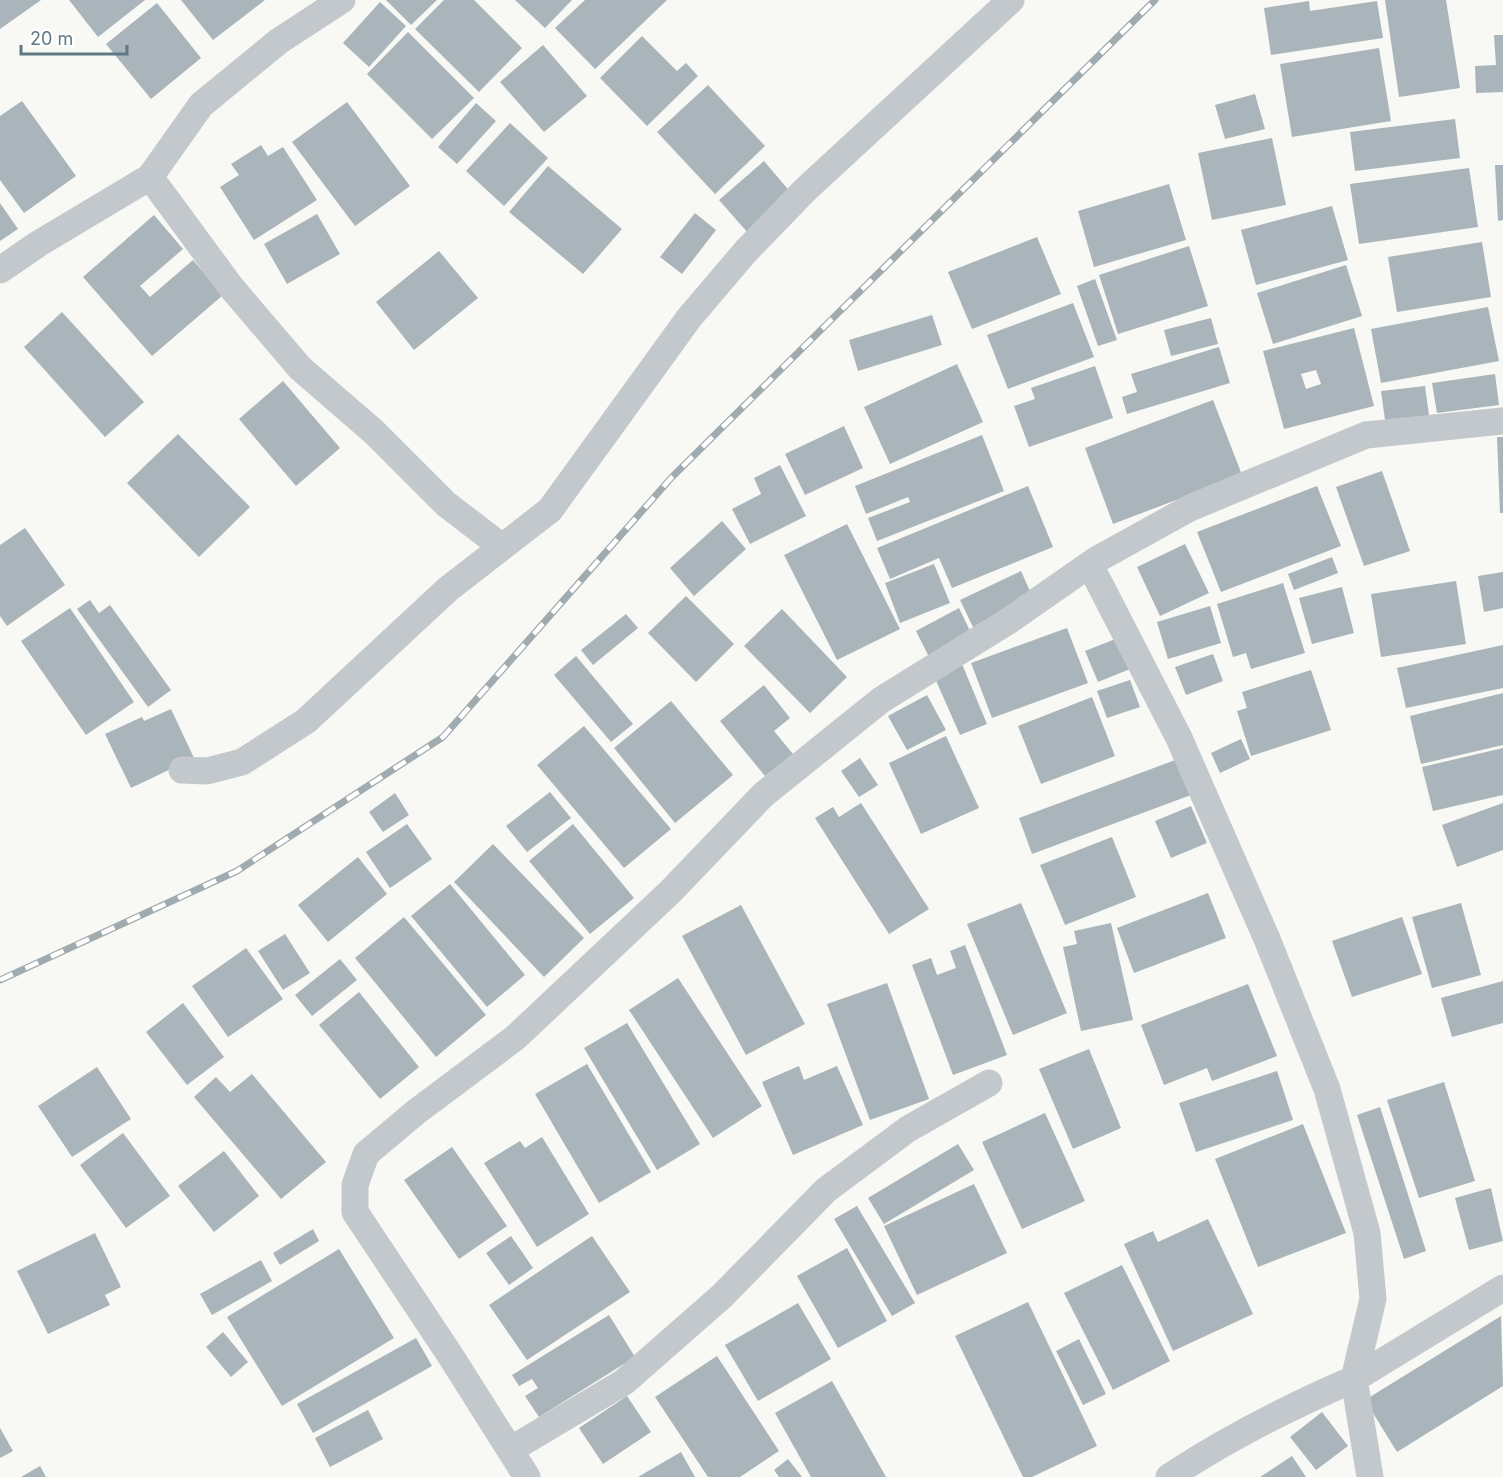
<svg xmlns="http://www.w3.org/2000/svg" width="1503" height="1477" viewBox="0 0 1503 1477" font-family="Inter,sans-serif">
	<rect width="100%" height="100%" fill="#f8f8f4"/>
	<path fill="#a9b5ba" fill-rule="evenodd" d="M0 0H41L0 29Z
		M69 0H145L98 37Z
		M181 0H265L213 40Z
		M386 0H437L411 25Z
		M444 0H474L522 48 479 92 415 29Z
		M515 0H572L545 28Z
		M585 0H667L595 69 555 28Z
		M1385 0H1446L1460 88 1399 97Z
		M1309 1 1310 11 1377 1 1383 38 1271 55 1264 8Z
		M380 2 406 26 369 67 343 43Z
		M157 3 201 58 151 99 106 44Z
		M408 32 474 98 432 139 367 74Z
		M1494 35H1503V92L1476 93 1475 66 1496 65Z
		M642 36 677 71 686 63 698 76 647 126 600 78Z
		M543 45 587 96 544 132 500 82Z
		M1379 48 1391 121 1292 137 1280 64Z
		M708 85 765 146 715 194 657 132Z
		M1255 94 1265 129 1225 139 1215 105Z
		M22 101 76 176 24 213 0 180V116Z
		M347 102 410 186 355 226 292 142Z
		M476 103 496 121 457 164 438 147Z
		M1455 119 1460 158 1355 171 1350 132Z
		M510 123 548 158 504 206 466 171Z
		M1272 138 1286 205 1212 220 1198 153Z
		M261 145 268 156 283 147 317 200 254 240 220 187 239 175 231 164Z
		M764 161 792 194 748 233 719 200Z
		M1495 165H1503V220L1498 221Z
		M548 166 622 229 583 274 509 212Z
		M1469 168 1478 227 1359 244 1350 184Z
		M1169 184 1186 240 1094 267 1078 211Z
		M0 203 18 229 0 241Z
		M1332 206 1348 260 1256 285 1241 230Z
		M695 213 716 230 682 274 660 257Z
		M317 214 340 254 287 284 264 244Z
		M154 215 183 249 140 286 150 297 193 260 223 295 152 356 83 277Z
		M1037 237 1061 294 972 329 948 272Z
		M1482 242 1491 297 1397 312 1388 257Z
		M1189 246 1208 306 1118 334 1099 275Z
		M439 251 478 298 414 350 376 302Z
		M1346 265 1362 316 1273 344 1257 293Z
		M1095 279 1117 340 1098 346 1077 286Z
		M1073 303 1094 357 1008 389 987 335Z
		M1488 307 1499 361 1381 383 1371 329Z
		M62 312 144 402 105 437 24 347Z
		M932 315 942 345 858 371 849 340Z
		M1211 318 1218 344 1171 356 1164 330Z
		M1354 328 1374 406 1284 429 1263 351ZM1316 370 1321 384 1306 389 1301 374Z
		M1219 347 1230 383 1127 414 1122 397 1137 392 1131 374Z
		M957 364 983 422 890 464 864 407Z
		M1095 366 1113 418 1029 447 1014 406 1035 399 1031 388Z
		M1495 374 1499 405 1437 413 1432 383Z
		M283 381 340 448 296 486 239 419Z
		M1425 386 1430 422 1386 427 1381 391Z
		M1213 400 1242 475 1113 524 1085 448Z
		M844 426 863 468 805 495 785 454Z
		M178 434 250 507 199 557 127 483Z
		M982 435 1004 491 877 541 868 518 910 502 908 497 866 514 855 486Z
		M1497 437H1503V513H1500Z
		M780 465 806 516 750 544 732 509 761 494 754 478Z
		M1382 471 1410 551 1364 566 1336 487Z
		M1028 486 1053 547 952 588 939 558 890 579 877 548Z
		M1317 486 1341 546 1221 592 1197 532Z
		M722 521 746 549 694 596 670 568Z
		M847 524 900 629 837 660 784 555Z
		M25 528 65 585 7 626 0 616V545Z
		M1185 544 1209 593 1160 616 1137 567Z
		M1332 557 1338 573 1294 590 1288 574Z
		M934 564 950 603 900 623 885 583Z
		M1021 571 1034 600 974 629 960 600Z
		M1503 572V608L1484 612 1478 576Z
		M1456 581 1466 644 1381 657 1371 594Z
		M1283 583 1305 653 1251 669 1246 653 1233 657 1217 604Z
		M1342 587 1354 633 1312 644 1299 598Z
		M686 596 734 644 696 682 648 633Z
		M90 600 99 613 110 605 171 690 148 707 77 609Z
		M1210 606 1221 643 1168 659 1157 622Z
		M70 608 134 702 86 735 21 641Z
		M959 608 973 637 930 659 916 631Z
		M782 609 847 677 810 713 744 646Z
		M626 614 638 628 593 665 581 650Z
		M1067 628 1088 683 992 718 971 663Z
		M1118 638 1130 669 1098 682 1085 651Z
		M1503 645V688L1406 708 1397 668Z
		M1213 654 1223 681 1186 695 1175 667Z
		M576 656 633 724 611 742 554 675Z
		M962 664 987 724 960 735 934 676Z
		M1311 670 1331 730 1251 756 1237 711 1247 708 1242 692Z
		M1130 680 1140 707 1107 718 1097 691Z
		M764 685 790 718 774 731 793 754 765 776 720 721Z
		M1503 693V745L1421 764 1410 716Z
		M927 695 946 730 907 750 888 716Z
		M1092 697 1115 756 1041 784 1018 726Z
		M671 701 733 775 675 823 614 748Z
		M171 709 194 758 131 788 105 734 142 717 144 721Z
		M584 726 671 829 624 868 537 765Z
		M946 736 979 808 921 834 889 763Z
		M1241 739 1250 759 1220 773 1211 753Z
		M1503 748V795L1433 811 1422 767Z
		M860 758 878 785 859 797 841 771Z
		M1178 759 1191 795 1032 854 1019 818Z
		M550 792 571 818 527 852 506 826Z
		M395 793 409 815 383 832 369 812Z
		M861 803 929 909 889 934 815 818 833 807 839 817Z
		M1503 803V850L1457 867 1442 825Z
		M1191 806 1207 843 1171 858 1155 821Z
		M407 824 432 859 390 888 366 852Z
		M573 824 634 898 590 934 529 861Z
		M1112 837 1136 897 1065 925 1040 865Z
		M493 844 584 938 544 977 454 882Z
		M358 857 387 894 328 942 298 905Z
		M450 884 525 975 487 1007 411 916Z
		M1208 893 1226 938 1134 973 1117 928Z
		M1021 903 1067 1013 1013 1035 967 924Z
		M1461 903 1481 975 1432 988 1412 917Z
		M741 905 805 1024 746 1055 682 936Z
		M404 917 486 1015 436 1057 355 958Z
		M1402 917 1422 974 1352 997 1332 941Z
		M1111 923 1133 1020 1081 1031 1063 947 1077 944 1074 931Z
		M285 934 310 973 283 990 258 951Z
		M965 945 1007 1055 953 1075 912 965 931 958 937 975 956 968 950 951Z
		M246 948 283 999 228 1037 192 986Z
		M340 959 357 980 312 1016 295 995Z
		M678 978 762 1106 713 1138 629 1010Z
		M1503 981V1023L1452 1037 1441 998Z
		M887 983 929 1099 870 1120 827 1004Z
		M1248 984 1277 1056 1212 1081 1207 1068 1164 1085 1141 1025Z
		M359 992 419 1067 380 1099 319 1025Z
		M183 1003 224 1057 187 1085 146 1032Z
		M627 1023 700 1144 657 1170 584 1048Z
		M1089 1049 1121 1128 1073 1149 1039 1069Z
		M587 1064 651 1172 599 1203 535 1094Z
		M799 1066 804 1080 837 1066 863 1125 793 1155 762 1082Z
		M97 1067 131 1119 72 1157 38 1106Z
		M1277 1071 1293 1120 1196 1152 1179 1103Z
		M252 1074 326 1162 281 1199 194 1097 216 1077 230 1092Z
		M1444 1082 1475 1181 1419 1198 1387 1100Z
		M1380 1107 1426 1251 1404 1259 1357 1115Z
		M1045 1113 1085 1201 1022 1229 982 1142Z
		M1303 1124 1346 1233 1258 1267 1215 1159Z
		M123 1133 170 1196 126 1228 80 1165Z
		M542 1137 589 1214 537 1247 484 1163 520 1141 525 1148Z
		M958 1144 974 1170 884 1224 868 1198Z
		M452 1147 507 1226 459 1259 404 1180Z
		M224 1151 259 1196 214 1232 178 1186Z
		M974 1184 1007 1253 917 1295 884 1226Z
		M1491 1188 1503 1241 1469 1250 1455 1198Z
		M857 1206 915 1303 892 1316 834 1219Z
		M1208 1219 1253 1314 1173 1351 1124 1244 1153 1231 1158 1242Z
		M313 1229 319 1241 280 1265 273 1253Z
		M95 1233 121 1287 105 1295 110 1305 48 1334 17 1271Z
		M511 1236 533 1268 509 1285 486 1253Z
		M592 1236 630 1292 527 1360 489 1305Z
		M847 1248 887 1321 838 1348 797 1276Z
		M339 1249 394 1338 282 1406 227 1317Z
		M261 1260 272 1281 212 1315 200 1294Z
		M1122 1265 1170 1361 1113 1390 1064 1293Z
		M1028 1302 1097 1446 1032 1477H1023L955 1336Z
		M798 1303 831 1359 758 1401 725 1345Z
		M609 1315 635 1357 539 1417 525 1396 538 1388 532 1379 519 1386 512 1375Z
		M1501 1316 1503 1386 1397 1452 1365 1400Z
		M223 1332 248 1362 231 1377 206 1347Z
		M416 1338 432 1366 313 1433 297 1404Z
		M1079 1339 1106 1394 1083 1405 1056 1351Z
		M717 1356 779 1451 740 1477H708L655 1397Z
		M832 1381 886 1477H811L775 1413Z
		M627 1396 651 1432 603 1464 579 1428Z
		M368 1410 383 1439 330 1467 315 1438Z
		M1322 1412 1348 1446 1316 1470 1290 1437Z
		M0 1428 13 1451 0 1458Z
		M681 1452 695 1477H638Z
		M1292 1456 1306 1477H1260Z
		M788 1459 802 1477H779L774 1470Z
		M40 1466 46 1477H21Z"/>
	<g fill="none" stroke-linecap="round" stroke-linejoin="round">
		<path stroke="#c2c8cb" stroke-width="27" d="M342 0 279 41 201 105 150 177 231 287 300 368 374 432 446 504 502 547
			M0 270 38 244 150 177
			M1090 565 1179 738 1267 939 1327 1089 1367 1233 1373 1299 1354 1379 1503 1288
			M182 770 207 771 242 762 306 721 448 589 550 510 689 318 746 251 805 190 1011 0
			M510 1450 624 1382 722 1296 826 1190 908 1129 989 1083
			M527 1477 450 1355 355 1212V1185L366 1154 416 1112 516 1037 670 892 763 795 881 700 1010 620 1096 560 1190 508 1366 435 1503 421
			M1169 1477C1228 1438 1289 1407 1354 1379L1370 1477"/>
		<defs>
			<path id="rail" d="M0 980 237 871 443 737 672 477 1155 0"/>
		</defs>
		<use href="#rail" stroke="#a0abaf" stroke-width="7"/>
		<use href="#rail" stroke="#fff" stroke-width="4.5" stroke-dasharray="14" stroke-linecap="butt"/>
	</g>
	<path d="M21 45v9h106v-9" fill="none" stroke="#5f7883" stroke-width="3"/>
	<text x="30" y="45" font-size="18" fill="#5f7883" stroke="#ffffff" stroke-width="4.5" paint-order="stroke">20 m</text>
</svg>
